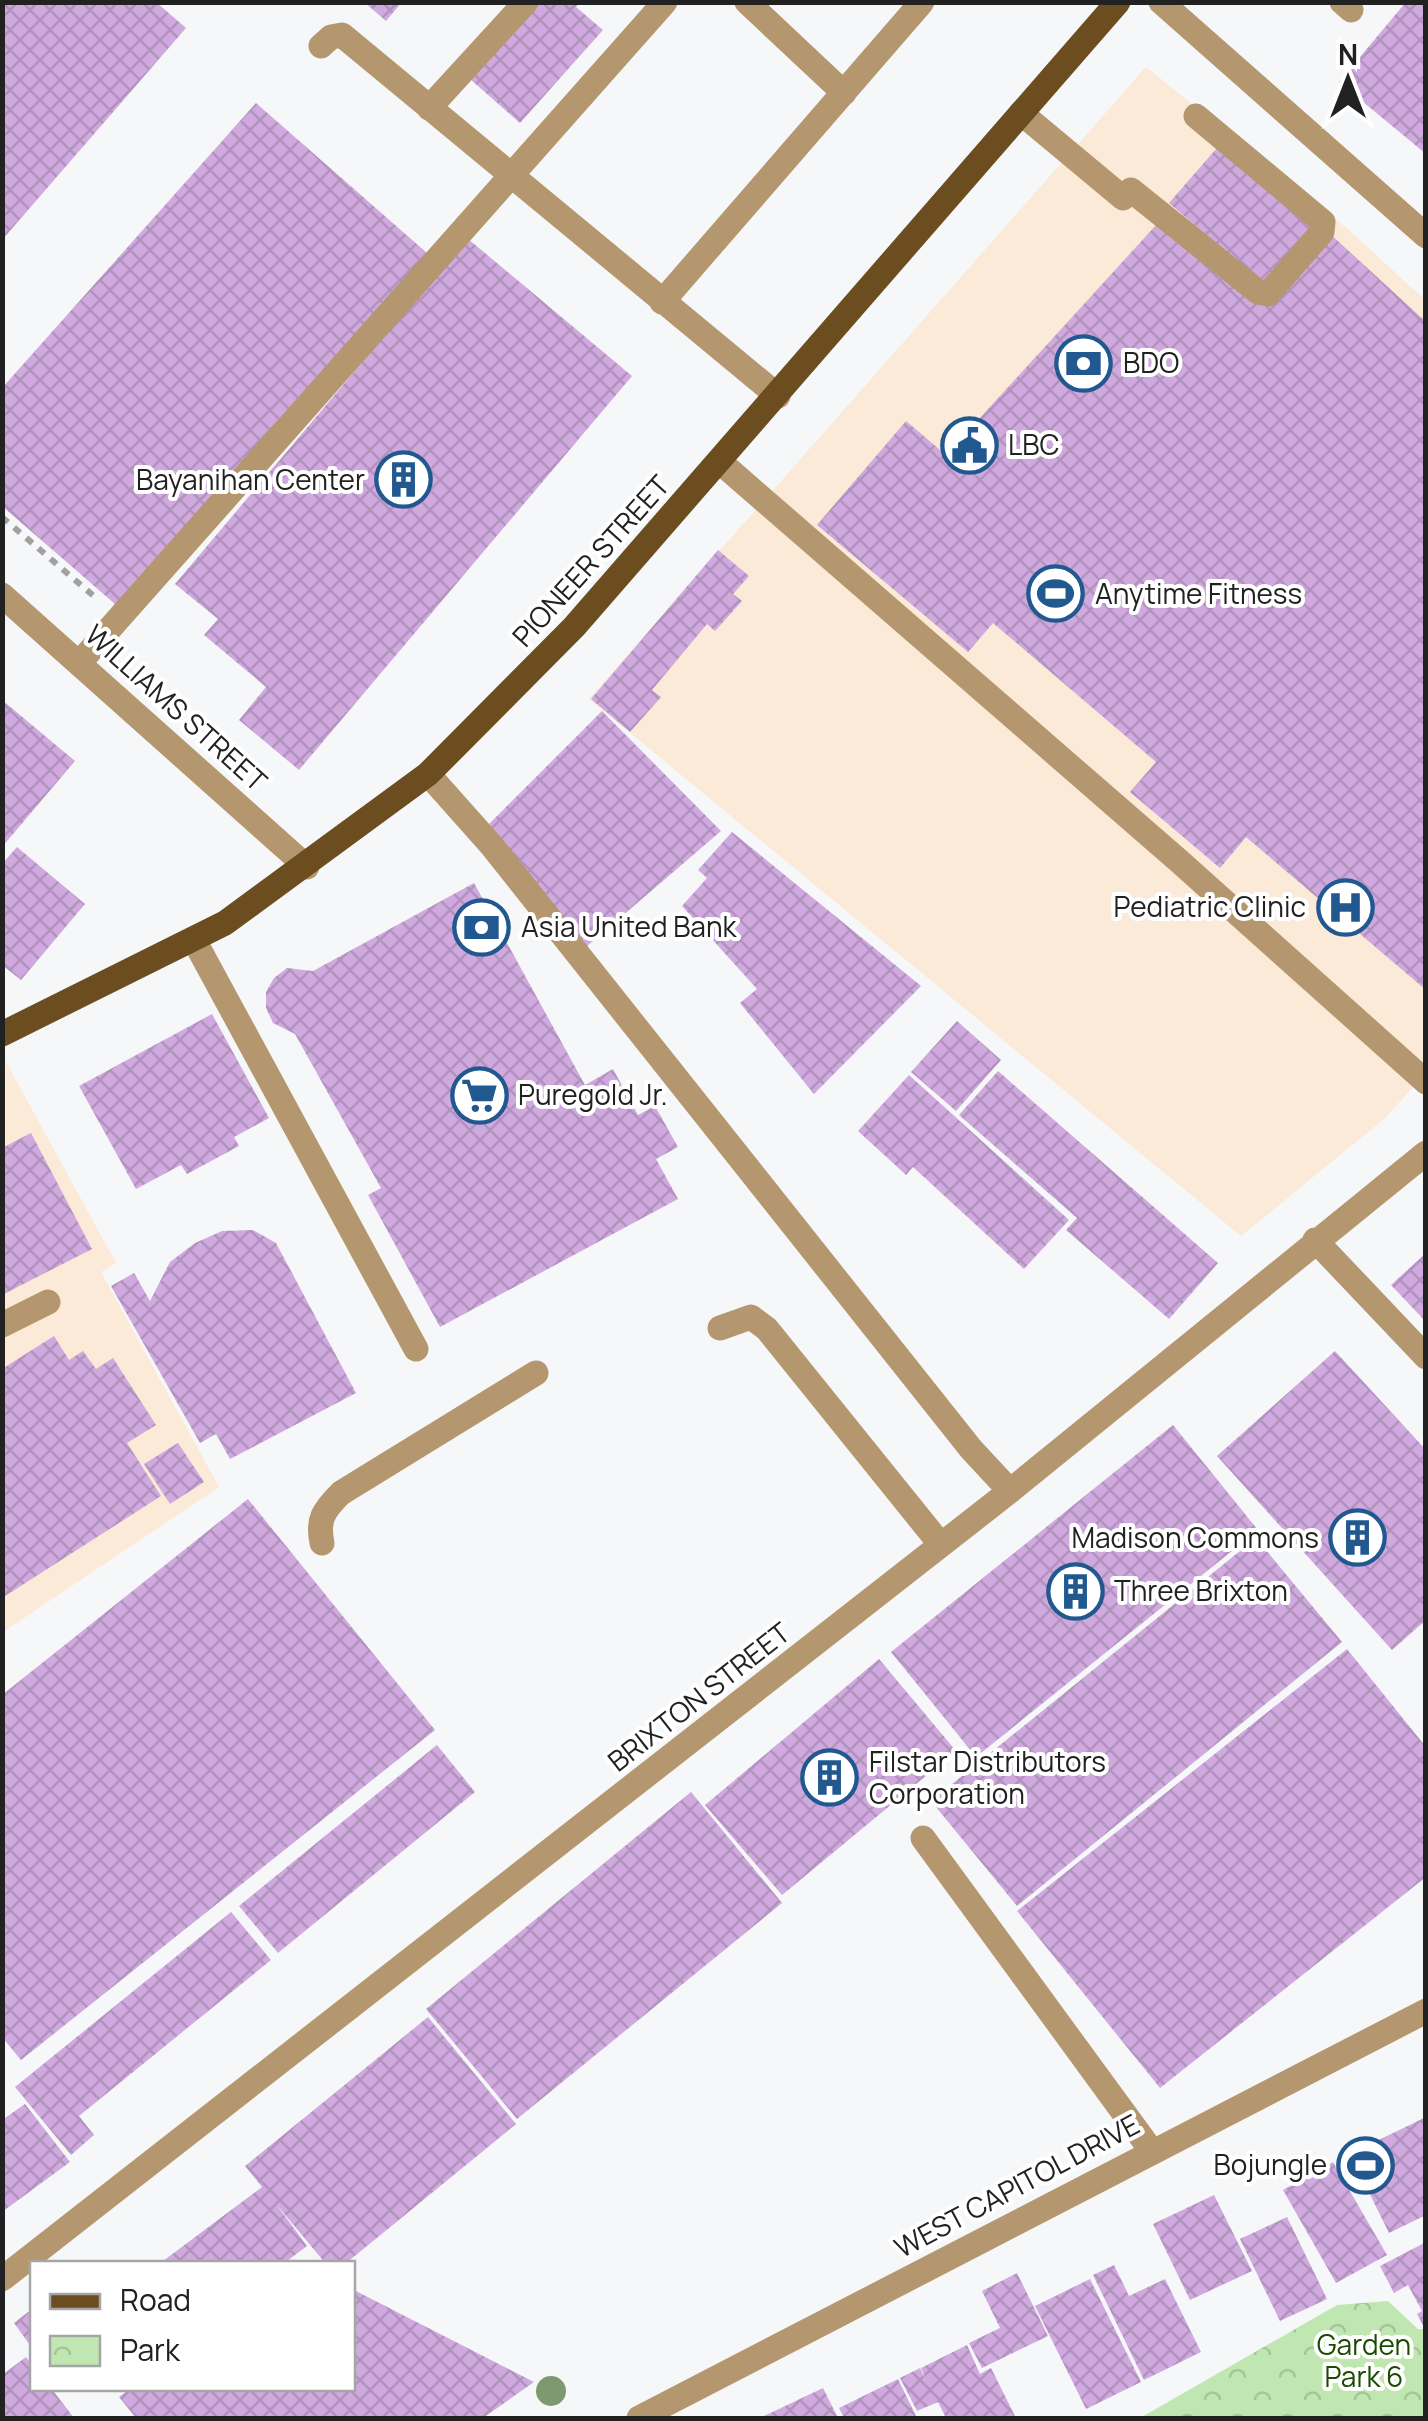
<svg xmlns="http://www.w3.org/2000/svg" width="1428" height="2421" viewBox="0 0 1428 2421" font-family="Manrope,sans-serif">
	<defs>
		<pattern id="park-crowns" width="20" height="18" patternUnits="userSpaceOnUse" patternTransform="scale(2.5)"><rect width="20" height="18" fill="#c0e7b1"/><path d="M2 6a3 3 0 1 1 6 0M12 15a3 3 0 1 1 6 0" fill="none" stroke="#a5c698"/></pattern>
		<pattern id="building-cross-hatch" width="8" height="8" patternUnits="userSpaceOnUse" patternTransform="scale(2.5)"><rect width="8" height="8" fill="#d0aadf"/><path d="M0 0l8 8M0 8l8-8" fill="none" stroke="#b292bf"/></pattern>
	</defs>
	<rect width="100%" height="100%" fill="#f6f7f8"/>
	<path fill="#faead7" d="M1146 67 1350 231 1425 300V1074L1384 1119 1241 1236 589 699Z
		M6 1062 116 1263 101 1272 219 1487 3 1632Z"/>
	<path fill="url(#park-crowns)" d="M1388 2301 1418 2329H1425V2418H1140L1337 2305Z"/>
	<path fill="url(#building-cross-hatch)" d="M2 2H156L186 28 2 240Z
		M364 2H402L386 21Z
		M540 2H580L576 7 603 30 520 123 470 79Z
		M1406 2H1426V154L1339 82Z
		M256 103 435 260 123 611 2 506V388Z
		M1223 141 1319 225 1266 287 1169 203Z
		M1158 223 1266 306 1327 231 1426 322V990L1246 837 1220 868 1130 792 1156 762 993 623 968 652 817 525 906 421 946 455Z
		M467 238 632 376 299 770 239 720 266 687 204 635 218 619 175 584Z
		M718 550 749 576 733 594 742 601 715 631 707 624 652 690 661 697 630 732 591 699Z
		M2 700 75 761 2 847Z
		M602 711 721 831 586 947 489 824Z
		M732 832 921 986 814 1094 740 1003 757 989 682 906 707 878 698 870Z
		M17 847 85 904 21 980 2 965V864Z
		M474 883 585 1085 613 1069 638 1115 655 1106 678 1147 656 1159 678 1199 440 1327 368 1195 381 1188 295 1034 273 1023 266 1008V992L274 978 287 968 313 971Z
		M212 1014 269 1118 234 1137 239 1146 187 1174 181 1165 136 1189 79 1086Z
		M957 1021 1001 1060 956 1111 911 1072Z
		M998 1071 1218 1263 1169 1319 1066 1230 1077 1218 959 1115Z
		M909 1075 1069 1220 1024 1269 913 1167 906 1175 858 1131Z
		M31 1133 92 1249 2 1295V1148Z
		M253 1230 276 1243 356 1393 230 1459 216 1434 200 1443 111 1286 134 1273 150 1301 170 1262 195 1243 222 1231Z
		M1426 1253V1322L1391 1285Z
		M54 1336 69 1360 83 1351 96 1369 113 1358 156 1425 127 1443 161 1496 2 1598V1369Z
		M1335 1351 1426 1450V1620L1392 1650 1217 1456Z
		M1173 1425 1258 1530 976 1757 891 1652Z
		M178 1443 204 1482 170 1504 144 1464Z
		M248 1499 435 1730 21 2060 2 2037V1695Z
		M1256 1538 1342 1642 1017 1906 931 1801Z
		M1347 1649 1426 1747V1877L1160 2088 1017 1911Z
		M879 1659 956 1751 782 1895 705 1805Z
		M437 1745 475 1792 278 1953 239 1906Z
		M691 1792 782 1903 517 2119 426 2009Z
		M231 1912 271 1960 79 2116 94 2135 71 2155 15 2087Z
		M428 2017 516 2124 345 2264H326L276 2204 307 2246 283 2264H159L262 2187 245 2166Z
		M25 2104 70 2162 2 2212V2120Z
		M1426 2117V2215L1389 2233 1350 2154Z
		M1333 2162 1387 2255 1336 2283 1283 2190Z
		M1214 2195 1252 2271 1190 2300 1153 2224Z
		M1287 2217 1327 2299 1280 2321 1240 2239Z
		M1426 2242V2331L1417 2314 1422 2311 1408 2285 1394 2293 1380 2266Z
		M1114 2265 1129 2296 1165 2279 1201 2352 1144 2380 1093 2275Z
		M1017 2273 1048 2336 982 2368 969 2343 1000 2328 982 2291Z
		M1090 2279 1141 2382 1086 2409 1035 2306Z
		M352 2289 534 2382 483 2418H136L119 2397 131 2388H352Z
		M32 2309V2348L14 2323Z
		M967 2345 980 2374 991 2368 1016 2418H946L938 2402 917 2411 900 2378 920 2368 926 2381 921 2368Z
		M26 2357 32 2365V2388H51L74 2418H2V2375Z
		M898 2379 917 2418H844L839 2408Z
		M823 2388 838 2418H760Z"/>
	<g fill="none" stroke-linecap="round" stroke-linejoin="round">
		<path stroke="#a1a1a2" stroke-width="6" stroke-dasharray="8 8" stroke-linecap="butt" d="M2 517 96 598"/>
		<path stroke="#b5976f" stroke-width="25" d="M747 2 844 93
			M1161 2 1426 236
			M1342 2 1351 10
			M321 46 331 37 342 35 778 396
			M429 108 526 2
			M1021 113 1123 198
			M1131 190 1258 292 1268 294 1322 232 1323 222 1196 116
			M662 302 922 2
			M720 462 1179 861 1426 1082
			M2 595 307 867
			M81 661 665 2
			M428 774 492 846 971 1449 1010 1491
			M194 940 416 1349
			M1315 1240 1426 1357
			M2 1325 48 1302
			M720 1328 751 1317 767 1329 941 1545
			M322 1543C317 1519 324 1510 341 1493L536 1373
			M923 1838 1151 2150
			M2 2279 1010 1491 1426 1153
			M639 2418 1426 2011"/>
		<path stroke="#6b4d20" stroke-width="25" d="M2 1034 225 923 428 774 574 627 1118 2"/>
	</g>
	<circle fill="#7e9870" cx="551" cy="2391" r="15"/>
	<defs>
		<symbol id="bank-ring" viewBox="-11 -11 22 22"><circle r="9.5" fill="#fff" stroke="#215890" stroke-width="1.5"/><path d="M-6-4H6V4H-6ZM0-2.3a2.3 2.3 0 1 0 0 4.6a2.3 2.3 0 1 0 0-4.6Z" fill="#215890"/></symbol>
		<symbol id="civic-ring" viewBox="-11 -11 22 22"><circle r="9.5" fill="#fff" stroke="#215890" stroke-width="1.5"/><path d="M-.6-6.5H3V-4.5H.6V-3L4-1V1h2V6H-6V1h2V-1L-.6-3ZM-1.2 2.5V6h2.4V2.5Z" fill="#215890"/></symbol>
		<symbol id="building-ring" viewBox="-11 -11 22 22"><circle r="9.5" fill="#fff" stroke="#215890" stroke-width="1.5"/><path d="M-4-6H4V6H1V3H-1V6H-4ZM-2.5-4.3h1.7v1.8h-1.7ZM.8-4.3h1.7v1.8H.8ZM-2.5-1h1.7V.8h-1.7ZM.8-1h1.7V.8H.8Z" fill="#215890"/></symbol>
		<symbol id="stadium-ring" viewBox="-11 -11 22 22"><circle r="9.5" fill="#fff" stroke="#215890" stroke-width="1.5"/><path d="M0-5a6.5 5 0 1 0 0 10a6.5 5 0 1 0 0-10ZM-3.5-1.8h7v3.6h-7Z" fill="#215890"/></symbol>
		<symbol id="hospital-ring" viewBox="-11 -11 22 22"><circle r="9.5" fill="#fff" stroke="#215890" stroke-width="1.5"/><path d="M-5-5h3v3.5h4V-5h3V5h-3V1.5h-4V5h-3Z" fill="#215890"/></symbol>
		<symbol id="supermarket-ring" viewBox="-11 -11 22 22"><circle r="9.5" fill="#fff" stroke="#215890" stroke-width="1.5"/><path d="M-6-5.5h2.5l.6 2H6L4.5 2H-2.5L-4.4-4H-6ZM-1.5 3.2a1.3 1.3 0 1 0 .1 0ZM3 3.2a1.3 1.3 0 1 0 .1 0Z" fill="#215890"/></symbol>
	</defs>
	<g fill-rule="evenodd">
		<use href="#bank-ring" x="1052" y="332" width="63" height="63"/>
		<use href="#civic-ring" x="938" y="414" width="63" height="63"/>
		<use href="#building-ring" x="372" y="448" width="63" height="63"/>
		<use href="#stadium-ring" x="1024" y="562" width="63" height="63"/>
		<use href="#hospital-ring" x="1314" y="876" width="63" height="63"/>
		<use href="#bank-ring" x="450" y="896" width="63" height="63"/>
		<use href="#supermarket-ring" x="448" y="1064" width="63" height="63"/>
		<use href="#building-ring" x="1326" y="1506" width="63" height="63"/>
		<use href="#building-ring" x="1044" y="1560" width="63" height="63"/>
		<use href="#building-ring" x="798" y="1746" width="63" height="63"/>
		<use href="#stadium-ring" x="1334" y="2134" width="63" height="63"/>
	</g>
	<g text-anchor="middle" stroke-width="8" stroke-linejoin="round" paint-order="stroke">
		<g font-size="28" fill="#212121" stroke="#fff" text-anchor="start">
			<text x="1123" y="373">BDO</text>
			<text x="1008" y="455">LBC</text>
			<text x="365" y="490" text-anchor="end">Bayanihan Center</text>
			<text x="1095" y="604">Anytime Fitness</text>
			<text x="1306" y="917" text-anchor="end">Pediatric Clinic</text>
			<text x="521" y="937">Asia United Bank</text>
			<text x="518" y="1105">Puregold Jr.</text>
			<text x="1319" y="1548" text-anchor="end">Madison Commons</text>
			<text x="1114" y="1601">Three Brixton</text>
			<text x="869" y="1772">Filstar Distributors<tspan x="869" dy="32">Corporation</tspan></text>
			<text x="1327" y="2175" text-anchor="end">Bojungle</text>
		</g>
		<g font-size="28" fill="#212121" stroke="#fff">
			<text transform="translate(591 561) rotate(-48)" y="10">PIONEER STREET</text>
			<text transform="translate(176 708) rotate(42)" y="10">WILLIAMS STREET</text>
			<text transform="translate(699 1697) rotate(-38)" y="10">BRIXTON STREET</text>
			<text transform="translate(1017 2186) rotate(-28)" y="10">WEST CAPITOL DRIVE</text>
		</g>
		<g font-size="28" fill="#1b4b00" stroke="#fff">
			<text x="1364" y="2355">Garden<tspan x="1364" dy="32">Park 6</tspan></text>
		</g>
	</g>
	<rect width="1428" height="2421" fill="none" stroke="#212121" stroke-width="10"/>
	<rect x="30" y="2261" width="325" height="130" fill="#ffffff" stroke="#a6a6a6" stroke-width="2.5"/>
	<rect x="50" y="2294" width="50" height="15" fill="#6b4d20" stroke="#a6a6a6" stroke-width="2.5"/>
	<text x="120" y="2311" font-size="30" fill="#212121">Road</text>
	<rect x="50" y="2336" width="50" height="30" fill="url(#park-crowns)" stroke="#a6a6a6" stroke-width="2.5"/>
	<text x="120" y="2361" font-size="30" fill="#212121">Park</text>
	<g transform="translate(1348 80)" stroke="#ffffff" stroke-width="8" paint-order="stroke">
	<path d="M0-8L18 38L0 25L-18 38Z" fill="#212121"/>
	<text y="-15" font-size="28" font-weight="bold" text-anchor="middle" fill="#212121">N</text>
	</g>
</svg>
